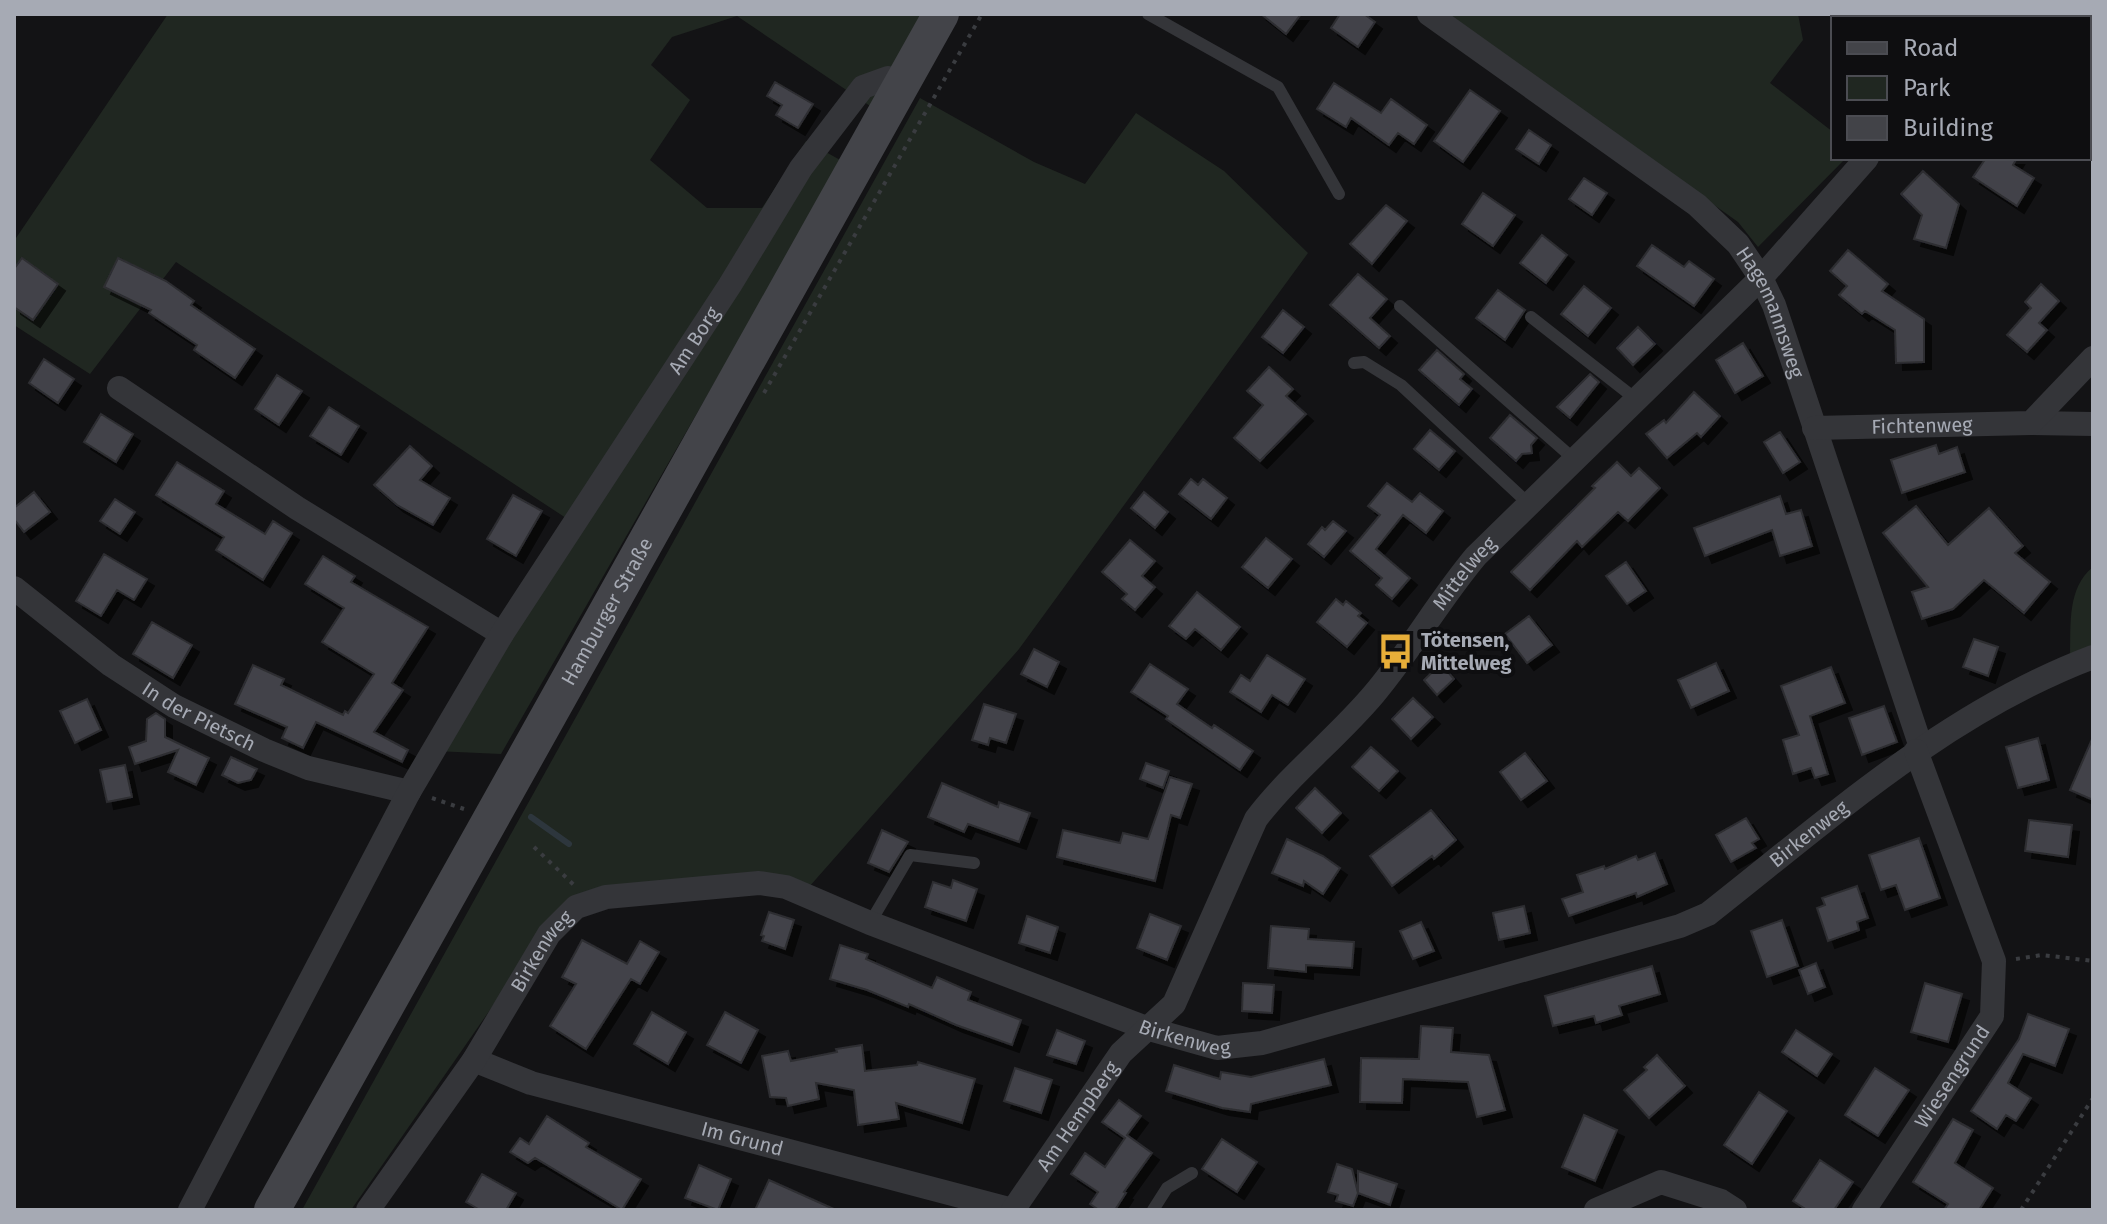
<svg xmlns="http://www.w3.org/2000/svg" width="2107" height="1224" viewBox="0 0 2107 1224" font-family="'Fira Sans',sans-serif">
	<defs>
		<filter id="shadow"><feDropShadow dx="7" dy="7" stdDeviation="0" flood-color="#0009"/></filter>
	</defs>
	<rect width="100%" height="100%" fill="#131315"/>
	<path fill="#202721" d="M168 14H922L873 108 737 16 672 37 651 65 690 100 650 160 707 208H762L806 141 842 161 501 754 435 751 566 518 176 262 90 374 14 325V241Z
		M1451 14H1798L1803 40 1770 83 1833 132V158H1846L1758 247 1738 222 1450 17Z
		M920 98 1034 162 1085 184 1136 113 1224 171 1308 253 1019 649 809 887 560 909 351 1210H302Z
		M2093 567V646L2070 655C2071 624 2067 588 2093 567Z"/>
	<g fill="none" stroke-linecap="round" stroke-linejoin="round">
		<path stroke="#2d363d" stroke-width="6" d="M531 817 569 844"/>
	</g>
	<path fill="#424348" stroke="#2d2d31" stroke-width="2" filter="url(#shadow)" d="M1261 14H1301L1286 34Z
		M1340 14H1364L1375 22 1358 47 1331 28Z
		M775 82 813 104 798 128 776 115 782 105 767 96Z
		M1334 83 1381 113 1391 99 1427 125 1414 144 1398 133 1389 145 1351 118 1346 127 1317 109Z
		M1470 90 1500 111 1463 162 1434 141Z
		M1529 130 1551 145 1539 164 1516 149Z
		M1986 158H2017L2013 165 2034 178 2017 206 1973 177Z
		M1923 171 1959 204 1946 248 1914 239 1922 215 1901 194Z
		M1584 178 1607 193 1592 215 1569 199Z
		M1483 193 1515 215 1493 246 1462 224Z
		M1386 205 1407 221 1372 264 1350 244Z
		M1542 235 1567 255 1546 283 1520 263Z
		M1652 245 1684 267 1689 261 1714 279 1694 306 1637 266Z
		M1848 250 1888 284 1882 291 1924 319V362L1896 363 1895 330 1865 311 1862 314 1839 295 1847 286 1830 271Z
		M22 258 58 284 33 320 14 307V269Z
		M118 258 166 281 194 301 191 305 255 349 235 378 194 350 197 345 149 313 151 310 104 287Z
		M1358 274 1387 299 1370 318 1390 336 1379 348 1330 305Z
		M2041 284 2059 301 2039 323 2047 330 2027 352 2007 335 2031 308 2025 302Z
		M1584 286 1611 308 1588 336 1561 314Z
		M1498 290 1525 310 1505 340 1476 318Z
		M1283 310 1304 327 1283 353 1262 337Z
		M1638 327 1655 344 1633 365 1617 348Z
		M1743 343 1763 376 1735 393 1716 360Z
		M1437 350 1464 374 1460 379 1472 389 1459 405 1419 370Z
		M44 359 74 379 58 403 29 383Z
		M1269 367 1293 389 1286 396 1306 414 1260 461 1234 438 1263 405 1247 391Z
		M1590 374 1599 382 1570 418 1557 407Z
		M277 375 302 391 279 425 255 409Z
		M1694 392 1720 416 1701 437 1697 433 1667 458 1646 434 1664 420 1666 423Z
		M329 407 359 426 341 455 310 436Z
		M101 414 133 434 116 462 84 442Z
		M1510 415 1537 438 1531 445 1532 453 1522 454 1516 461 1490 438Z
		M1430 430 1455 451 1439 470 1414 449Z
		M1780 432 1800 462 1783 473 1764 442Z
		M1936 445 1939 454 1957 447 1965 472 1902 493 1891 460Z
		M410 446 432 466 420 480 450 498 433 525 397 505 374 485Z
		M177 462 224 491 216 504 265 534 273 521 292 533 263 580 216 550 224 537 156 495Z
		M1617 462 1631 476 1639 468 1660 488 1628 521 1618 512 1582 547 1577 541 1530 590 1511 572 1595 488 1592 486Z
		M1191 479 1198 485 1203 479 1227 498 1211 519 1179 494Z
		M1387 483 1412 502 1420 493 1443 511 1426 533 1403 515 1376 549 1410 578 1392 599 1376 585 1382 578 1350 551 1380 515 1368 506Z
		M34 492 50 512 24 532 14 519V508Z
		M1144 492 1168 512 1155 528 1131 508Z
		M513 495 542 511 516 556 487 539Z
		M1780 496 1786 514 1801 510 1812 546 1780 556 1772 530 1705 556 1694 528Z
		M115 499 135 512 120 534 100 521Z
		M1916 506 1948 545 1989 508 2023 546 2015 553 2050 582 2024 613 1984 580 1953 609 1922 619 1912 592 1928 587 1883 533Z
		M1333 521 1346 531 1324 557 1308 544 1322 527 1325 530Z
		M1266 538 1292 559 1268 588 1242 567Z
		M1130 540 1155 561 1142 576 1155 587 1135 610 1122 599 1127 594 1102 572Z
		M104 554 147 579 134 600 117 590 101 616 76 601Z
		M323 556 355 576 351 582 428 627 392 683 403 690 374 732 408 750 402 762 316 722 303 748 282 738 287 727 235 704 253 665 284 679 281 685 343 715 345 711 348 713 374 674 322 642 344 608 305 584Z
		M1626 562 1646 591 1627 604 1606 576Z
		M1197 592 1240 627 1221 650 1195 629 1186 639 1169 626Z
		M1336 599 1343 605 1346 601 1361 613 1358 616 1367 623 1347 647 1317 622Z
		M1529 616 1552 645 1527 663 1505 634Z
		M152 622 192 645 173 678 133 654Z
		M1974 639 1998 647 1988 676 1963 667Z
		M1034 649 1059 662 1047 687 1021 674Z
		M1267 655 1305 679 1288 705 1272 695 1261 712 1230 692 1241 675 1250 681Z
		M1716 663 1729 691 1691 708 1678 680Z
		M1150 664 1188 689 1177 704 1212 728 1214 725 1253 751 1240 770 1166 719 1168 716 1131 692Z
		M1441 664 1454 679 1437 695 1424 680Z
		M1831 667 1845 703 1810 716 1828 774 1815 778 1811 768 1793 774 1783 740 1799 735 1781 686Z
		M1413 698 1433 717 1411 739 1392 719Z
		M87 699 101 730 75 743 60 711Z
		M984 704 1016 714 1006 743 990 738 988 745 972 740Z
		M1884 706 1897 742 1862 755 1849 718Z
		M156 713 165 719V737L209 758 196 785 168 772 178 750 135 764 129 747 146 741 147 719Z
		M2093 737V800L2070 790Z
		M2038 738 2049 780 2018 788 2006 747Z
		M1371 747 1398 771 1379 791 1352 767Z
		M1525 753 1547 781 1521 800 1500 772Z
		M231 757 257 769 251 780 238 783 222 775Z
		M1146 763 1169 771 1163 788 1140 779Z
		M125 765 132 797 107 802 100 770Z
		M1170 777 1192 784 1180 818 1171 815 1155 881 1057 857 1063 830 1120 843 1123 833 1148 839Z
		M942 783 998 807 999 802 1030 813 1019 842 968 824 964 832 928 817Z
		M1315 788 1341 813 1322 833 1296 808Z
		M1431 810 1456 840 1434 859 1432 856 1392 886 1370 856Z
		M1746 818 1759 839 1752 843 1756 848 1731 862 1716 835Z
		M2029 820 2072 825 2068 857 2025 851Z
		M882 830 908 842 889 872 868 863Z
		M1919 838 1940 898 1905 910 1896 885 1881 890 1869 855Z
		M1287 839 1323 856 1340 868 1323 894 1304 881 1303 886 1272 873Z
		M1655 853 1667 884 1637 897 1636 893 1569 916 1562 899 1583 892 1577 875 1604 866 1605 869 1636 856 1638 860Z
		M953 880 977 889 966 921 925 907 933 882 951 888Z
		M1857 886 1868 918 1857 922 1859 930 1828 941 1817 908 1825 905 1822 898Z
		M1524 906 1530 933 1499 940 1493 913Z
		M769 912 794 920 785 949 762 941 764 936 761 935Z
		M1150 914 1181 926 1167 960 1137 948Z
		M1027 916 1058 927 1050 953 1019 943Z
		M1782 920 1798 966 1767 977 1751 931Z
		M1421 922 1434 951 1413 959 1400 931Z
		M1271 926 1309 929 1308 939 1354 942 1352 968 1306 965V972L1268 968Z
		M582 940 627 964 640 941 659 952 640 984 631 979 586 1049 550 1026 576 984 562 977Z
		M840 945 868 954 866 959 932 988 937 977 971 992 968 1000 1021 1020 1012 1045 956 1025 909 1004 908 1007 867 990 830 979Z
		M1816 963 1825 987 1808 994 1799 970Z
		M1652 966 1660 994 1619 1006 1622 1015 1596 1023 1594 1016 1553 1026 1545 996Z
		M1243 983 1274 985 1272 1013 1242 1011Z
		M1925 983 1962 994 1948 1042 1911 1032Z
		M652 1012 686 1032 668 1064 634 1044Z
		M725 1012 758 1030 741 1063 707 1045Z
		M2028 1014 2069 1029 2055 1066 2023 1054 2008 1083 2031 1098 2016 1121 2006 1115 1997 1129 1971 1111 2019 1039Z
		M1421 1026 1453 1028 1451 1052 1489 1055 1505 1110 1477 1117 1468 1082 1403 1079 1402 1103 1360 1102 1361 1058 1419 1059Z
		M1057 1030 1085 1041 1076 1064 1047 1055Z
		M1796 1030 1832 1054 1817 1076 1782 1052Z
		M862 1045 865 1071 917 1065 918 1062 975 1079 962 1123 896 1103 899 1119 858 1125 854 1090 816 1083 819 1099 788 1106 786 1098 770 1097 762 1056 788 1051 791 1061 837 1052 836 1049Z
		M1657 1055 1685 1086 1649 1118 1624 1090 1647 1070 1644 1067Z
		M1324 1059 1331 1085 1251 1104 1250 1112 1222 1108 1166 1091 1174 1065 1220 1079 1221 1072 1251 1077Z
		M1015 1068 1052 1080 1041 1113 1004 1101Z
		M1875 1068 1909 1090 1878 1136 1845 1115Z
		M1759 1092 1787 1111 1752 1164 1724 1145Z
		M1119 1100 1141 1116 1127 1135 1152 1153 1124 1192 1126 1193 1115 1210H1099L1090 1204 1098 1192 1071 1174 1085 1153 1105 1167 1125 1138 1102 1122Z
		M1584 1115 1617 1130 1595 1181 1562 1167Z
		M547 1116 589 1143 586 1147 641 1179 622 1210 535 1158 528 1163 510 1152 520 1138 529 1144Z
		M1953 1119 1973 1130 1955 1163 1993 1188 1979 1210H1944L1948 1204 1913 1182Z
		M1222 1139 1257 1162 1237 1192 1202 1169Z
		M1820 1160 1853 1182 1834 1210H1807L1793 1201Z
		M1337 1164 1352 1169 1358 1193 1353 1206 1336 1201 1338 1195 1328 1192Z
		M699 1165 731 1179 718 1210 685 1198Z
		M1358 1171 1397 1184 1390 1205 1358 1193Z
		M482 1174 516 1193 506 1210H480L466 1202Z
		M769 1180 836 1210H755Z"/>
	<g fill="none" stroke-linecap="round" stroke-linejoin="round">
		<path stroke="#3a3c40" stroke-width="4" stroke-dasharray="4 6" stroke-linecap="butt" d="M764 393 982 14
			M432 798 464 809
			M534 847 574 885
			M2016 959 2042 955 2093 961
			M2021 1210 2093 1098"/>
		<path stroke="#343539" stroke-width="12" d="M1148 14 1278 87 1339 194
			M1400 306 1575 460
			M1531 317 1637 400
			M1354 363 1364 362 1401 385 1529 504
			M870 923 910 855 974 863
			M1153 1210 1167 1188 1192 1173"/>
		<g stroke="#343539" stroke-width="24">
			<path id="s1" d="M1429 14 1697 205 1738 244 1761 278 1774 305 1921 747"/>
			<path d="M1991 18 1994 14"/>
			<path d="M119 388 297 508 502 634"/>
			<path d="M2031 423 2093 424"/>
			<path id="s2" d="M1814 428 2031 423 2093 358"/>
			<path id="s3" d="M14 588 111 665 174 706 264 750 308 768 409 792"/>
			<path id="s4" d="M474 1060 531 1083 1013 1210"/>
			<path id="s5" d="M190 1210 409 792 502 634 730 285 801 168 863 87 888 78 906 81"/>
			<path id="s6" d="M368 1210 474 1060 549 934 576 907 606 897 759 883 786 887 870 923 1149 1029 1217 1048 1262 1043 1680 926 1708 914C1829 819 1947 712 2093 657"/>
			<path id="s7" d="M1013 1210 1121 1053 1174 1004 1256 819C1291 773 1337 738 1374 694 1411 650 1439 600 1476 556L1761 278 1867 158"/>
			<path d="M1596 1210 1661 1182 1721 1201 1735 1210"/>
			<path id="s8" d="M1864 1210 1992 1016 1994 961 1916 751"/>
		</g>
		<path stroke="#434449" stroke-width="36" id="s9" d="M272 1210 941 14"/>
	</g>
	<defs>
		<symbol id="bus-bare" viewBox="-9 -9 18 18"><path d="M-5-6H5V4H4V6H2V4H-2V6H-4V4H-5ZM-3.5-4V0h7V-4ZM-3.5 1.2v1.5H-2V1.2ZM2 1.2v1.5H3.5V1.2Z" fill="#e7ae39" stroke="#0e0e10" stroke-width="2.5" paint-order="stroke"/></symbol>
	</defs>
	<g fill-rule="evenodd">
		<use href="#bus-bare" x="1370" y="626" width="51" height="51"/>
	</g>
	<g text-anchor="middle" stroke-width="8" stroke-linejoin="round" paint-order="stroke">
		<g font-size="20" fill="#a6aab4" stroke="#0e0e10">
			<text dy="7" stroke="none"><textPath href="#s1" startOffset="462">Hagemannsweg</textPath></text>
			<text dy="7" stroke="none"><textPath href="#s5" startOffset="1006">Am Borg</textPath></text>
			<text dy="7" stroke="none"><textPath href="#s2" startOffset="108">Fichtenweg</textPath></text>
			<text dy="7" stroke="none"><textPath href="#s7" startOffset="788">Mittelweg</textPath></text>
			<text dy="7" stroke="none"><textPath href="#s9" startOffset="686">Hamburger Straße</textPath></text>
			<text dy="7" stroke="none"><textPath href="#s3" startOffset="226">In der Pietsch</textPath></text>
			<text dy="7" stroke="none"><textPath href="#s6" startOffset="1680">Birkenweg</textPath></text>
			<text dy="7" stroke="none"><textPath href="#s6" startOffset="312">Birkenweg</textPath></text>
			<text dy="7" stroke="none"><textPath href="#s6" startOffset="1008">Birkenweg</textPath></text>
			<text dy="7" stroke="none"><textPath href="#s8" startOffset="160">Wiesengrund</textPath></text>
			<text dy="7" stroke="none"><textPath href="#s7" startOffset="114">Am Hempberg</textPath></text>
			<text dy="7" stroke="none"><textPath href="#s4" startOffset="280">Im Grund</textPath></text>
		</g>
		<g font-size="20" font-weight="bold" fill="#a6aab4" stroke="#0e0e10" text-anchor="start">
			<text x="1421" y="647">Tötensen,<tspan x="1421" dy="23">Mittelweg</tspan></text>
		</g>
	</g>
	<rect width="2107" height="1224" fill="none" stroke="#a6aab4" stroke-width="32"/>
	<rect x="1831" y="16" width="260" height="144" fill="#0e0e10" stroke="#4b4c52" stroke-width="2"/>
	<rect x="1847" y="42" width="40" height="12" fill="#434449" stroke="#4b4c52" stroke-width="2"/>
	<text x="1903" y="56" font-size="24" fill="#a6aab4">Road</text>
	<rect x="1847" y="76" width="40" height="24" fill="#202721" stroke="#4b4c52" stroke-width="2"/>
	<text x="1903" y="96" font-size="24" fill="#a6aab4">Park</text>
	<rect x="1847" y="116" width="40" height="24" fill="#424348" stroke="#4b4c52" stroke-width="2"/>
	<text x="1903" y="136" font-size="24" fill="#a6aab4">Building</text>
</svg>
